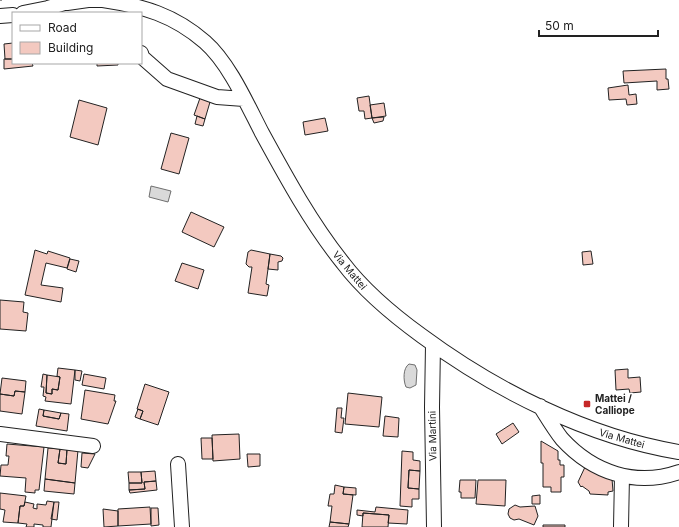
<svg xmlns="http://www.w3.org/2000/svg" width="679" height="527" viewBox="0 0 679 527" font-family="Inter,sans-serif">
	<rect width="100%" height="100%" fill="#fff"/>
	<path fill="#d9d9d9" stroke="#6f6f6f" d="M151 186 171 191 168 202 149 197Z
		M409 364 415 365 417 370 416 385 410 388 406 387C403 380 403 368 409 364Z"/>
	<path fill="#f3c9c0" stroke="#222" d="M13 43V59H5L4 44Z
		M4 59H13V63H32L33 66 4 69Z
		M97 63H118V65L97 66Z
		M666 69V79H668L669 89 657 90V81L624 83 623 71Z
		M628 85 629 95 636 94 637 104 627 105 626 99 609 100 608 88Z
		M369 96 372 118 365 119 364 111H359L357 98Z
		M200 98 210 102 205 119 194 115Z
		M79 100 107 108 98 145 70 137Z
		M384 103 386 116 372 118 370 105Z
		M197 116 205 119 203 126 195 124Z
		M384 117 383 121 374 123 372 118Z
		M325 118 328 131 305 135 303 122Z
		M171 133 189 138 179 174 161 169Z
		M191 212 224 227 214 247 182 232Z
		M35 250 47 254 48 251 70 258 67 268 46 263 41 285 63 288 61 302 25 295Z
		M251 250 270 254 266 284 269 285 267 296 248 293 252 267H249L246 264 248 252Z
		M591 251 593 264 583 265 582 252Z
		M270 254 281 256 283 258 282 261 278 262V270L268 269Z
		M70 259 79 261 76 272 67 269Z
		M182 263 204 270 198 289 175 281Z
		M0 300 24 302 23 312 28 313 26 331 0 329Z
		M58 368 75 370 71 404 45 401 46 397 43 396 44 387H41L43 374 47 375 46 393 52 394V389L58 390 60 377 57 376Z
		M628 369V378L640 377 641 392 630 393 629 389 616 390 615 370Z
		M75 370 82 371 80 381 75 380Z
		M84 374 106 378 104 389 82 385Z
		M47 375 60 377 58 390 52 389V394L46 393Z
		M2 378 26 381 25 392 15 391 14 396 0 394Z
		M145 384 169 392 158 425 140 419 143 411 137 409Z
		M85 390 115 395 114 401H116L108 424 81 419Z
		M15 391 25 392 22 414 0 411V394L14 396Z
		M348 393 382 397 379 427 345 424Z
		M337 408H342L341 418H344L342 433 335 432Z
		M39 409 44 410 43 416 59 419 61 413 69 414 67 431 36 426Z
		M138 409 143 411 140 419 135 417Z
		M44 410 61 413 59 419 43 416Z
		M385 416 399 418 398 437 383 436Z
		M513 423 519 432 502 444 496 434Z
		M239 434 240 459 213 461 212 435Z
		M201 438H212L213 459H202Z
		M541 441 558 451V460H560V465H564V477H561V492H551V487H543V463H541Z
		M7 444 44 447 39 490H35V493L25 492 26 478 0 476 1 465H8L9 456H6Z
		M48 448 60 449 58 463 66 464 67 449 78 450 75 483 45 479Z
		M60 449H67L66 464 58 463Z
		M402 451 413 452V460L420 461V471L409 470 408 488 419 489V499H412V507L400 506Z
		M82 453 95 454 88 468 81 467Z
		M247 454H260V466L248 467Z
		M585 467 612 479 613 491 608 492V495L590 494 589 491 582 486 581 487 578 482Z
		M409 470 420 471 419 489 408 488Z
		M155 471 156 481 144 482 145 489 129 490V483H142L141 472Z
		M128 472H141L142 483H129Z
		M45 479 75 483 74 494 44 491Z
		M460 480H476L475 498H461V492H459Z
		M478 480H506L505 506 476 504Z
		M156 481 157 490 130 493 129 490 145 489 144 482Z
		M335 485 344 487 343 494 353 495 349 524 330 522 332 506H328L330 494H334Z
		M344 487 356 488V495L343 494Z
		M0 493 26 496 24 506H20L18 523 3 522 5 510 0 509Z
		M540 495V504H532V496Z
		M47 501 54 502 51 527H43V525L34 524V527H26L27 524 18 523 20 506H24L25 502 34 504 33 508 37 509V504L46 505Z
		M54 502H59L57 520 51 519Z
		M515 505 520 507 535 506 538 516 534 525 519 519 514 520 510 518 508 514 509 509Z
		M150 507 151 524 118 526V509Z
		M376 507 408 510 407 524 388 523 389 515 363 513V516L357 515V510L375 512Z
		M151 508H158L159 525 151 526Z
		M103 509 118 511V526L104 527Z
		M363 513 389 515 388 527H362Z
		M330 522 349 524 348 527H329Z
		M543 525H565V527H543Z"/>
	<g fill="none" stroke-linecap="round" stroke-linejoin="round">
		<defs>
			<path id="minor" d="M103 0C143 6 174 15 205 42 229 63 247 104 262 133 286 177 311 223 343 263 365 292 393 315 422 336 495 390 588 437 679 452
				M67 3 88 0H101
				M23 13 48 8 74 0
				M0 16 13 15
				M141 53 142 57 167 79 217 97 244 99
				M433 345 432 407 434 527
				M540 406C547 417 554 429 562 439 593 473 636 487 679 472
				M0 434 93 446
				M178 464 182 527
				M621 527 622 476"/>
		</defs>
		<use href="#minor" stroke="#222" stroke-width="16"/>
		<use href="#minor" stroke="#fff" stroke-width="14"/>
		<path stroke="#222" stroke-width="1" stroke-dasharray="5 2" stroke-linecap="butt" d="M0 0H2"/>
	</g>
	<rect fill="#c62828" stroke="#fff" stroke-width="1.5" x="583" y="400" width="8" height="8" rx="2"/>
	<g text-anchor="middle" stroke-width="3" stroke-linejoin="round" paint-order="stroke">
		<g font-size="10" fill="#222" stroke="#fff">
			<text transform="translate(350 270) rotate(50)" y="4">Via Mattei</text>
			<text transform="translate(432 436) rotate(-91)" y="4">Via Martini</text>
			<text transform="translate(622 438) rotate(16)" y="4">Via Mattei</text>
		</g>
		<g font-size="10" font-weight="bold" fill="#222" stroke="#fff" text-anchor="start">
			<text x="595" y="402">Mattei /<tspan x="595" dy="12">Calliope</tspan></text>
		</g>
	</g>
	<rect x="12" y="12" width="130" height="52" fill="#ffffff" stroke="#a7a7a7"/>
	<rect x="20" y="25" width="20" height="6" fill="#ffffff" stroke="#a7a7a7"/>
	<text x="48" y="32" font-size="12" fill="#222222">Road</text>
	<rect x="20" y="42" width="20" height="12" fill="#f3c9c0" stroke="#a7a7a7"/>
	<text x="48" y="52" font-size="12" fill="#222222">Building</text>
	<path d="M539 30v6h119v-6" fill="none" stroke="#222222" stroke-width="2"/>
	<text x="545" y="30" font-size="12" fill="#222222" stroke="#ffffff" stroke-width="3" paint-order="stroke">50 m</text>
</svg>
